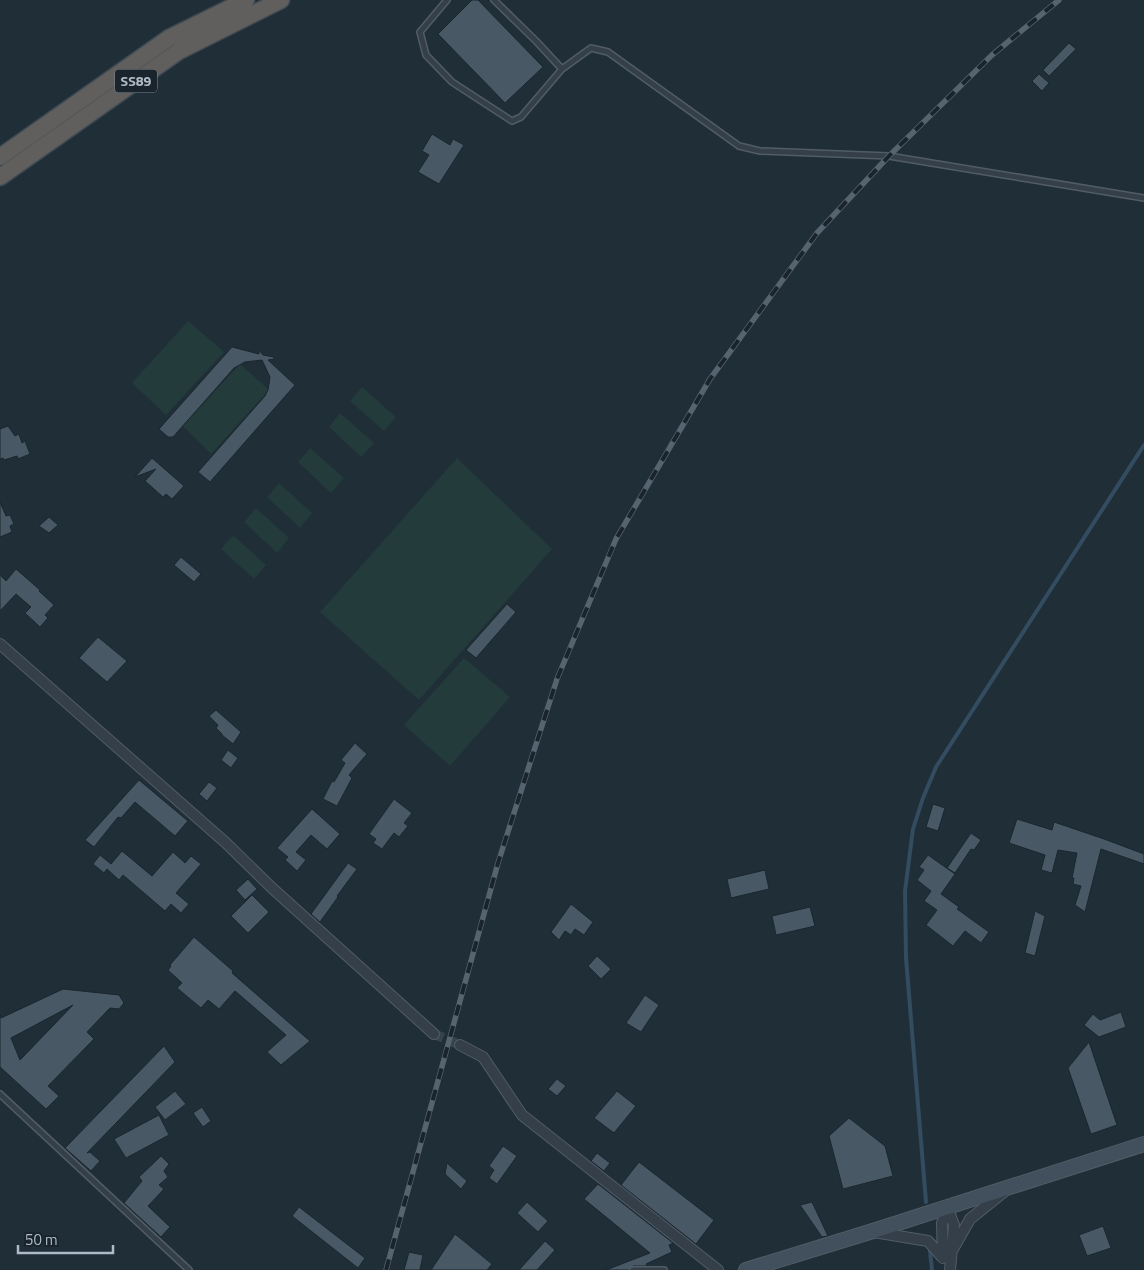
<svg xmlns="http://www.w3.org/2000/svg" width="1144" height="1270" viewBox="0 0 1144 1270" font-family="'Titillium Web',sans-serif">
	<rect width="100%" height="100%" fill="#202e38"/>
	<path fill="#233b3a" d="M188 321 224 352 166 415 132 383Z
		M240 364 269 390 211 454 183 426Z
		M362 387 396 417 384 431 350 401Z
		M340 413 374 443 361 457 329 427Z
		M310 448 344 478 331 493 298 462Z
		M457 458 552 549 419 700 320 612Z
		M279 483 312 513 300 528 267 497Z
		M256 508 289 538 277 553 244 522Z
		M233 535 266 565 254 579 221 549Z
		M464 658 510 697 450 766 404 725Z"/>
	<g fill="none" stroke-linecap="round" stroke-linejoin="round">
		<path stroke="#334c60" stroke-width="4" d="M926 1202 906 958 905 891 913 829 923 798 936 767 1144 445
			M930 1251 932 1270"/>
	</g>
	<path fill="#485865" stroke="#1b262f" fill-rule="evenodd" d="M472 0H478L543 67 505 103 438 34Z
		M1069 43 1076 49 1049 76 1043 70Z
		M1039 74 1049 83 1042 91 1032 81Z
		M432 134 450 145 453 139 464 145 439 184 418 172 429 155 422 151Z
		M232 347 259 354V350L263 355 274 357V359L268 360 295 385 210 482 198 472 265 396 268 390 270 377 262 360 245 362 234 368 173 437H168L159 429Z
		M8 426 15 436 19 434 22 443 25 441 30 454 18 459 17 456 4 460 3 458 0 459V429Z
		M152 458 184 486 172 499 166 494 163 497 145 481 156 469 135 477Z
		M0 502 6 516 10 515 14 524 10 526 12 532 0 537Z
		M49 517 58 525 49 533 39 526Z
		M181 557 201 574 194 582 174 565Z
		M16 569 40 590 39 591 54 605 45 615 48 618 40 627 25 613 31 607 16 594 0 611V575L6 581Z
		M507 604 516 612 476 658 466 650Z
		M98 637 127 661 107 682 79 658Z
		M216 710 241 732 233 744 222 735V734L216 728 218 725 209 716Z
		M355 743 367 754 349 775 352 778 337 806 323 799 332 781 334 782 345 763 341 760Z
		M228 750 238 758 231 768 221 760Z
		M139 780 188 821 175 836 135 802 121 818 118 817 94 847 85 840Z
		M209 782 217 788 207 801 199 794Z
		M394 799 412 813 404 823 408 826 399 837 394 833 382 849 373 843 376 839 369 834Z
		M933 804 945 808 938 831 926 827Z
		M312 809 340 834 327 849 311 835 296 852 306 860 297 871 285 860 288 857 277 848Z
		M1017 819 1052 830 1054 822 1104 839 1144 854V864L1101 849 1085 912 1075 905 1081 886 1073 884 1074 878H1072L1077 853 1058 850 1052 873 1041 870 1045 855 1009 843Z
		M971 833 981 840 974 850 971 849 955 873 947 868Z
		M122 851 152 876 173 852 185 863 191 856 201 864 176 893 189 904 181 913 171 904 165 911 123 875 119 880 107 869 104 873 93 864 100 855 111 864Z
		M928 855 955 874 941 894 959 907 957 909 989 932 981 943 965 931 953 946 926 925 937 910 924 901 931 891 917 880 924 870 919 867Z
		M348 863 357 869 337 896 338 897 320 922 311 914Z
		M765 870 769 889 731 898 727 879Z
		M248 879 257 889 245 900 236 890Z
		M252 895 269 912 248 933 231 916Z
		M571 904 593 922 584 935 575 929 571 935 565 931 559 940 551 932Z
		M810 907 815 926 776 935 772 916Z
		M1035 911 1045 916 1035 956 1025 953Z
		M194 937 233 971 232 973 310 1041 281 1065 267 1052 286 1035 235 991 219 1009 208 1000 201 1008 177 988 182 983 168 970 171 966 170 965Z
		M597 956 611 969 601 979 588 966Z
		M63 989 119 995 124 1003 119 1009 110 1008 87 1032 94 1039 48 1086 59 1096 46 1109 0 1067V1015L1 1018ZM73 1005 20 1060 11 1038Z
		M645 995 659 1005 641 1032 626 1023Z
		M1121 1012 1126 1027 1099 1037 1084 1025 1093 1014 1100 1020Z
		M1089 1042 1117 1125 1091 1134 1068 1068Z
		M164 1046 175 1062 87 1153 90 1152 100 1161 91 1171 65 1148Z
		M557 1079 566 1086 557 1096 548 1089Z
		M175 1091 186 1104 165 1120 155 1107Z
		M617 1091 636 1106 614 1133 594 1118Z
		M202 1107 211 1121 203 1127 193 1113Z
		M159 1115 169 1135 126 1158 114 1139Z
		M849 1118 885 1146 893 1176 843 1189 829 1136Z
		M503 1146 517 1156 497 1184 489 1178 494 1170 489 1166Z
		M597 1153 610 1163 604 1171 591 1161Z
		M161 1156 169 1164 164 1171 168 1177 159 1185 164 1189 148 1206 170 1227 161 1237 124 1203 142 1181 139 1177Z
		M639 1162 714 1220 696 1244 621 1185Z
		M447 1163 467 1181 461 1189 445 1174Z
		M598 1184 673 1243 669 1245 672 1252 646 1264 647 1266H633L629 1270H606L650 1253 584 1199Z
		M527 1202 548 1221 538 1232 517 1213Z
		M812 1202 828 1236 822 1237 800 1205Z
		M299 1207 365 1258 358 1268 292 1216Z
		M1103 1226 1111 1248 1087 1256 1079 1235Z
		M455 1234 492 1264 487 1270H431Z
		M545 1241 555 1250 537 1270H519Z
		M409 1252 423 1255 420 1270H404Z"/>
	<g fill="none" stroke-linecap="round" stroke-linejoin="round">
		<path stroke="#35434d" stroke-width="10" stroke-dasharray="10 5" stroke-linecap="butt" d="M434 1034 460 1045"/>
		<defs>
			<path id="service" d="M447 0 420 32 426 55 452 82 512 121 521 117 562 69 591 48 608 52 739 146 760 151 889 156 1144 198
				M494 0 536 41 562 69
				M0 1094 189 1270
				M633 1270H664"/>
			<path id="minor" d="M0 644 226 843 272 888 434 1034
				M460 1045 483 1057 522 1115 718 1270
				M947 1207 954 1225 950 1270
				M874 1232 928 1241 942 1257
				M953 1249 970 1219 1005 1191
				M943 1258 942 1223 947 1207"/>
			<path id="secondary" d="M746 1270 873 1231 1144 1144"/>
			<path id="trunk" d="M0 157 169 38 246 0
				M0 177 179 51 281 0"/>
		</defs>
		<use href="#service" stroke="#515d66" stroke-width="8"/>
		<use href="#minor" stroke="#515d66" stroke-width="12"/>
		<use href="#secondary" stroke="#515d66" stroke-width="16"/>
		<use href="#trunk" stroke="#3e4a53" stroke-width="19"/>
		<use href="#service" stroke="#343f49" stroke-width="5"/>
		<use href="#minor" stroke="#343f49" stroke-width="10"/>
		<use href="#secondary" stroke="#424f5c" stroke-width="14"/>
		<use href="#trunk" stroke="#605f5d" stroke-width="16"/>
		<defs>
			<path id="rail" d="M386 1270 498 863 557 679 616 539 710 379 817 233 889 156 992 55 1059 0"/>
		</defs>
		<use href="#rail" stroke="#566470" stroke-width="5.5"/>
		<use href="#rail" stroke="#19242d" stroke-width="4" stroke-dasharray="11" stroke-linecap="butt"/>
	</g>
	<g text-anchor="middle" stroke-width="5" stroke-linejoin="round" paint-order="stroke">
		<rect fill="#19242d" stroke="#818d97" stroke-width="1" x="115" y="69.5" width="42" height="23" rx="4"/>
		<g font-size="14" font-weight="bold" fill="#aebac5">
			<text x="136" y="86">SS89</text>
		</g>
	</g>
	<path d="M18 1245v8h95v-8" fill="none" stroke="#aebac5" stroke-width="2.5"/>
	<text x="25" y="1245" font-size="15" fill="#aebac5" stroke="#19242d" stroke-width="4" paint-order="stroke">50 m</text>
</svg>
